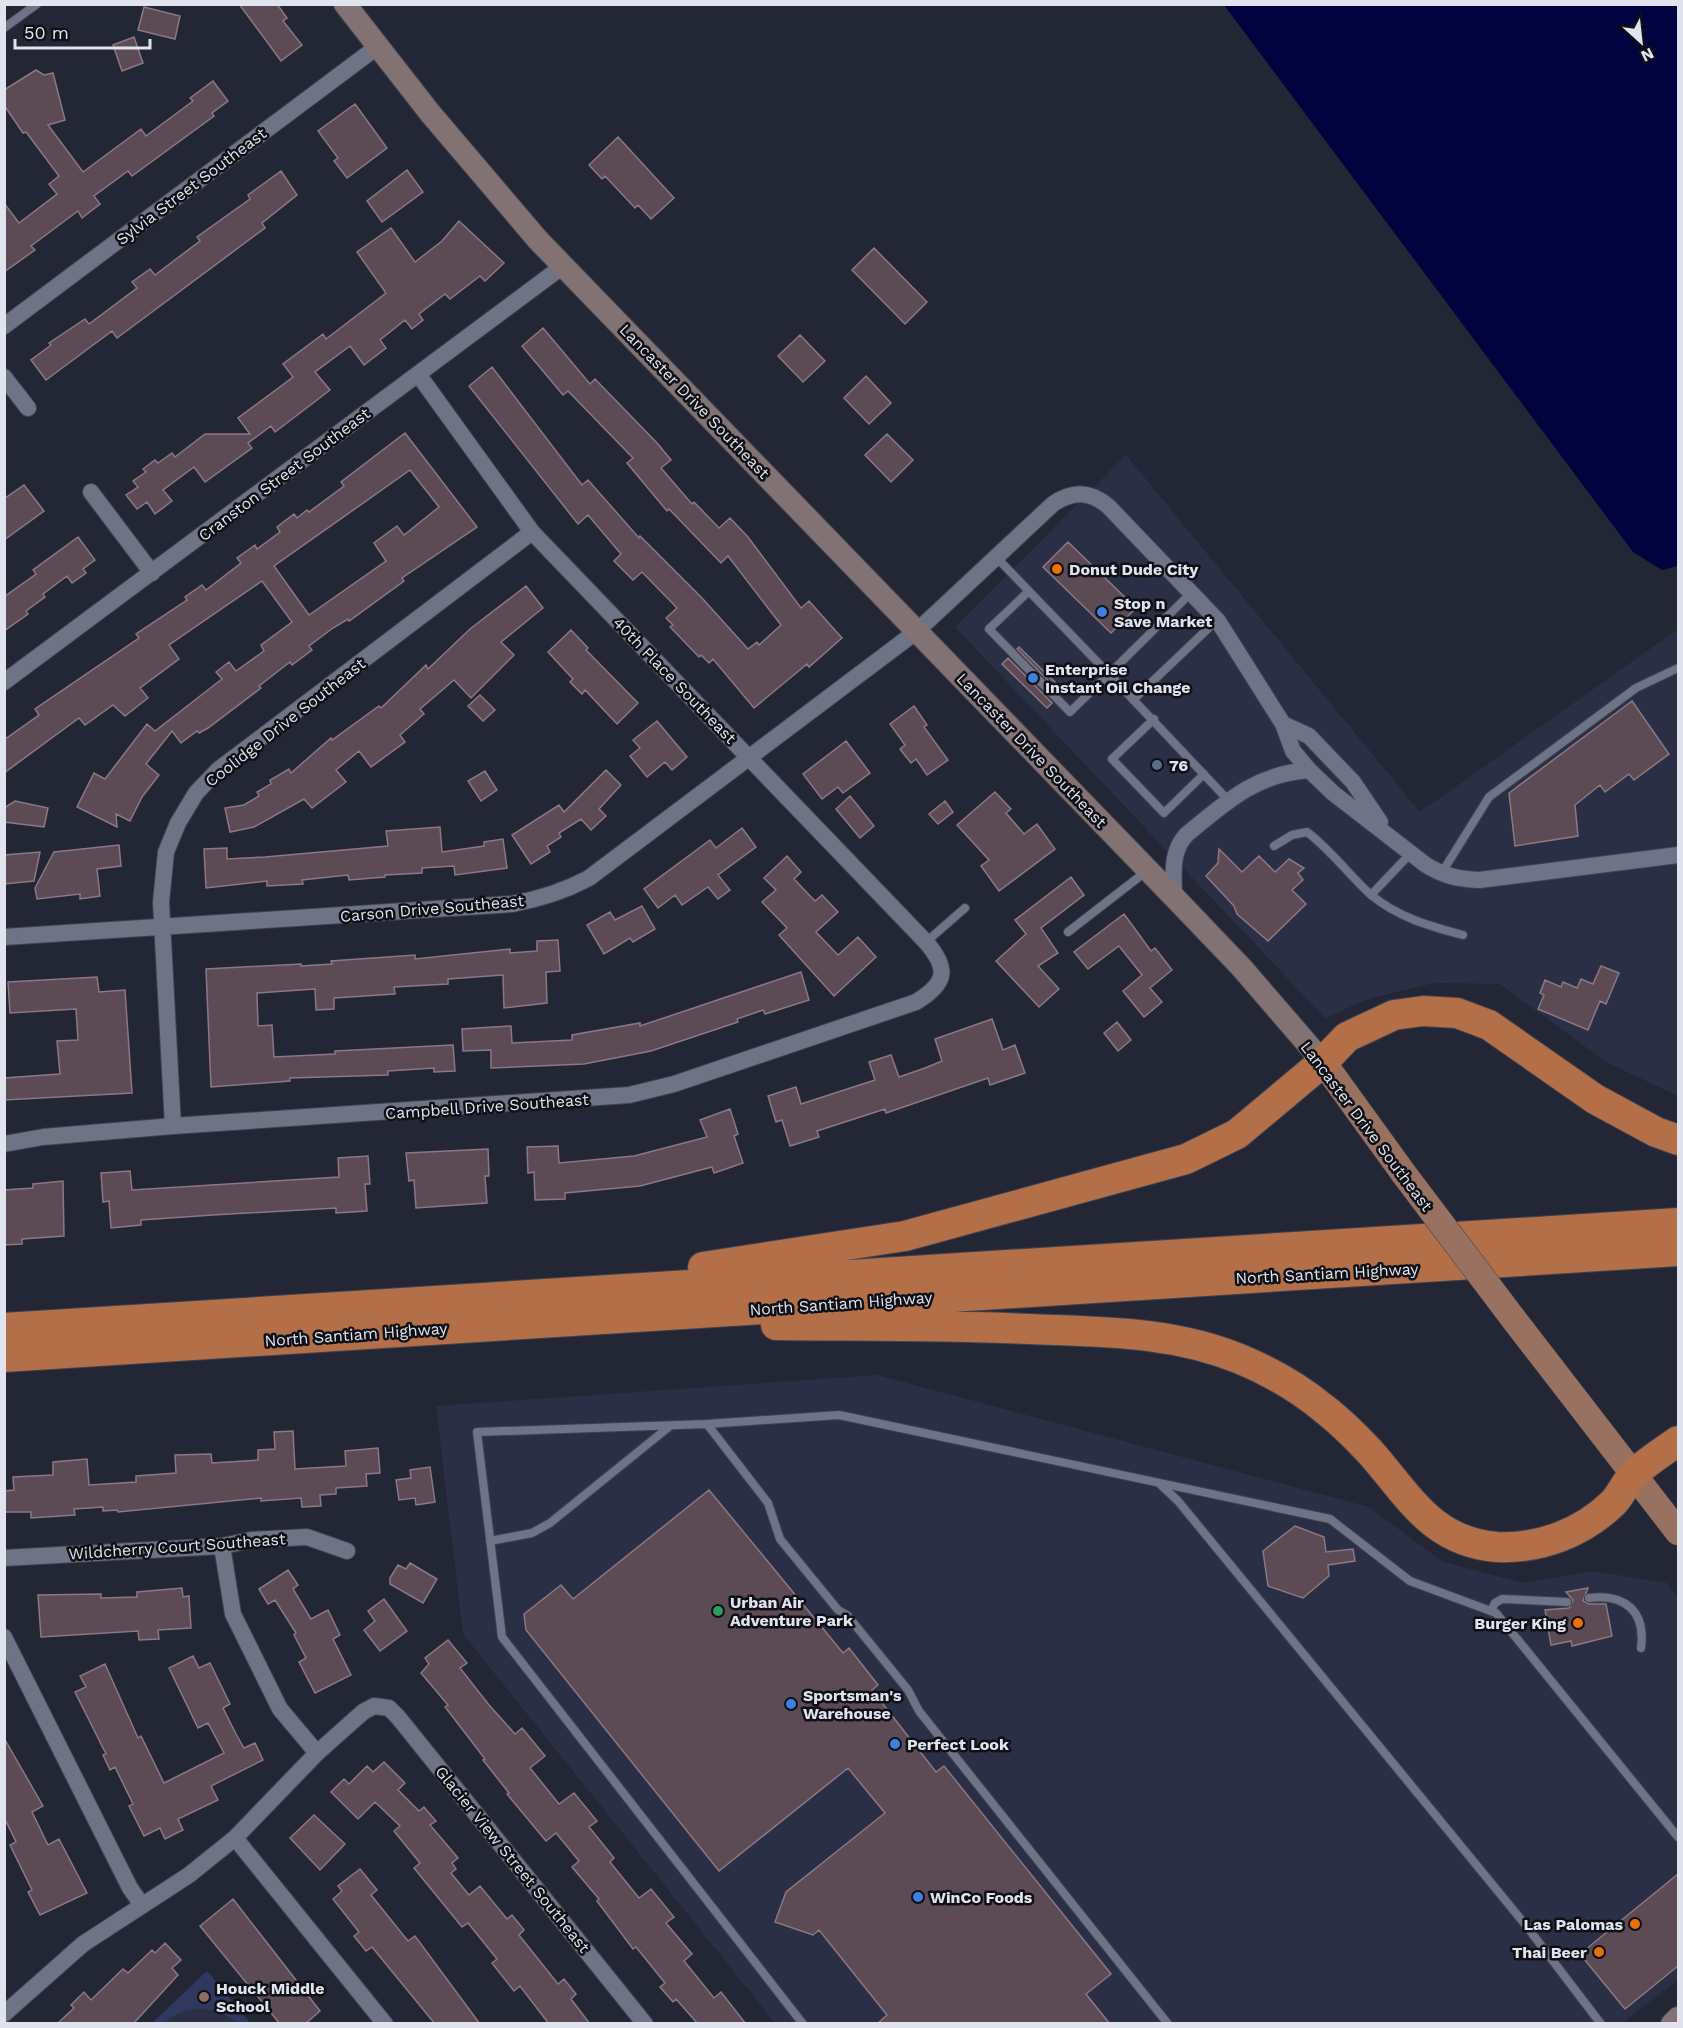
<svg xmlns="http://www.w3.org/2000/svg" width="1683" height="2028" viewBox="0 0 1683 2028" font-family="'Work Sans',sans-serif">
	<rect width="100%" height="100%" fill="#232635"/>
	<path fill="#2b2f45" d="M1126 455 1420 812 1678 629V1096L1606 1062 1500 984 1435 983 1371 998 1325 1018 955 627Z
		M877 1375 1369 1507 1443 1562 1524 1583 1592 1571 1667 1583 1678 1597V1980L1623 2023H775L463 1634 436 1406Z
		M207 1971 250 2023 152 2024Z"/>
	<path fill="#31385f" d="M207 1971 250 2023C239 2024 236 2021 227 2016 205 2004 182 2007 164 2023H152Z"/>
	<path fill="#00033d" d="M1224 5H1678V566L1662 570 1633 552Z"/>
	<path fill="#5c4a54" stroke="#8c7883" stroke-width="1.5" fill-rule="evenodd" d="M239 4H277L287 18 283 21 302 45 281 61Z
		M144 7 180 16 175 39 138 30Z
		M134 37 143 63 122 71 113 45Z
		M36 70 44 75 53 73 65 120 48 125 83 172 141 129 146 136 193 101 190 98 213 81 228 101 212 113 214 116 132 176 128 171 94 196 100 204 82 218 78 211 31 246 35 250 4 272V203L19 223 57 194 49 184 59 176 26 132 23 133 4 105V90Z
		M355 104 387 148 347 178 334 161 338 158 318 131Z
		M618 137 674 198 651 219 638 205 635 208 605 176 602 179 589 165Z
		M407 170 423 192 382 222 367 201Z
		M281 171 297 195 262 223 265 228 117 338 112 331 46 380 31 360 51 345 49 343 85 319 89 324 137 288 132 282 150 269 155 275 200 241 197 237 250 199 248 195Z
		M459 221 504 263 485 281 480 276 450 299 445 294 419 314 423 320 412 329 405 320 380 340 386 348 364 365 350 346 315 372 330 390 321 397 275 432 271 426 248 443 252 448 205 482 194 467 163 490 172 501 155 514 147 502 137 509 126 495 138 487 133 481 146 472 143 469 155 460 158 463 172 453 175 457 205 434H250L238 418 293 377 283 364 323 334 326 339 386 293 357 252 391 228 415 262 442 241Z
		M874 248 927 302 905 324 852 270Z
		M543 328 590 384 595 379 657 443 671 460 661 468 692 504 694 502 719 528 730 518 748 537 801 608 809 601 842 638 809 667 807 664 754 708 713 659 709 663 701 655 699 657 670 627 673 625 666 618 677 608 642 572 633 580 614 561 621 554 588 515 578 524 469 386 492 367 582 485 588 480 639 538 640 536 702 598 748 649 757 642 759 645 781 625 728 556 721 563 669 509 667 511 627 463 633 458 568 391 563 395 522 346Z
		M800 335 825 361 803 382 778 356Z
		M866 376 891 403 869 424 844 398Z
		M405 433 477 527 402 578 404 581 349 621 348 619 333 628 309 646 312 650 292 665 290 662 259 686 261 688 208 728 199 733 197 731 181 743 172 731 146 764 159 775 142 797 130 821 116 814 117 827 77 807 94 773 105 779 147 724 155 731 222 679 216 672 229 662 236 671 264 651 261 645 292 622 262 581 169 645 179 659 140 688 148 698 125 716 113 705 85 725 79 718 4 773V740L39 715 35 709 139 638 136 634 187 600 185 597 202 585 206 590 241 563 237 558 255 545 257 549 280 532 277 527 294 514 297 518 307 510 309 512 344 486 341 482ZM410 470 439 507 404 535 397 526 374 543 386 561 309 615 274 566Z
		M887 434 913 460 891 482 865 455Z
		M24 485 44 511 4 540V499Z
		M78 537 95 560 83 569 86 573 72 583 67 576 43 594 45 597 26 611 28 614 4 631V597L36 574 33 570Z
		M1068 542 1136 608 1111 633 1043 567Z
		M526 586 543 608 501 642 514 655 471 698 454 680 420 709 424 714 400 735 405 742 371 767 359 751 336 770 346 782 312 808 304 799 254 827 230 832 225 808 244 805 259 796 257 792 271 784 270 780 289 769 291 773 331 738 332 740 379 706 381 708 426 665 428 669 470 629Z
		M571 630 588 648 586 650 638 703 617 724 585 690 582 694 570 682 573 679 548 652Z
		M1019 647 1064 691 1061 694 1017 649Z
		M1008 658 1052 703 1047 708 1002 664Z
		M480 695 495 710 483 721 468 706Z
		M1632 701 1669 754 1634 780 1629 774 1605 792 1600 785 1575 805 1578 836 1515 846 1509 793Z
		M914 706 927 725 924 727 948 760 927 775 916 759 911 763 900 749 905 745 890 724Z
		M657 721 687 757 672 770 665 762 647 777 630 756 640 748 633 740Z
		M846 741 870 773 843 793 838 787 822 799 803 774Z
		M606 770 621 785 599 809 606 816 591 830 581 819 559 833 561 837 547 846 550 852 531 864 512 835 559 805 564 812Z
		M485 771 497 790 481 801 468 781Z
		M995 792 1011 809 1006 813 1024 834 1037 824 1055 849 999 891 981 866 989 860 957 825Z
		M850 796 874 826 860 838 836 809Z
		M15 801 48 808 44 827 4 822V808Z
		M945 801 953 812 938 824 929 814Z
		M440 827 442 852 484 846V842L503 839 507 868 455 875 454 866 422 868V873L385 875V877L349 880 348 875 302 880 303 884 267 886V881L206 888 204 849 227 848V859L265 857 388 846 386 831Z
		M742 828 756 847 718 875 730 890 718 899 708 887 682 905 675 895 658 908 644 889 710 840 716 848Z
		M119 845 121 866 97 869 100 896 80 899V894L37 899 35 888 54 852Z
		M1219 849 1242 872 1259 856 1275 872 1289 859 1304 868 1298 873 1303 880 1292 890 1306 904 1268 941 1237 914 1234 906 1206 876 1218 863Z
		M40 852 34 881 4 884V855Z
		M787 856 801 872 794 879 815 901 822 895 838 912 816 932 838 955 858 937 876 957 834 996 779 935 787 928 762 902 776 890 764 878Z
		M1071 877 1084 895 1041 928 1058 953 1038 966 1059 989 1039 1007 996 961 1026 934 1015 920Z
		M642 906 655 929 633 942 630 938 604 954 587 925 610 912 615 920Z
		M1124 914 1151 951 1155 948 1172 970 1150 988 1162 1002 1144 1017 1123 991 1142 975 1119 946 1088 969 1074 952Z
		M558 940 560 971 546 972 547 1003 504 1008 503 975 448 979V984L394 987 395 994 334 998V1009L316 1010 315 989 257 993 258 1026 272 1025 274 1057 335 1054V1051L453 1045 455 1071 434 1072V1068L388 1071V1075L290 1078V1081L211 1087 206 969 301 964V966L332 964 331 961 415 955V959L510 949V953L537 951V941Z
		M1601 966 1619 973 1606 1004 1600 1001 1588 1030 1538 1009 1544 995 1540 993 1545 980 1561 987 1563 982 1577 988 1581 979 1593 984Z
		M801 972 809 1000 765 1014 763 1010 737 1019 738 1022 651 1051 584 1064 491 1068V1050L463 1051 462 1029 511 1026 512 1043 572 1040V1035L640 1023V1026Z
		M97 977 99 992 125 990 132 1093 4 1100V1078L60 1074 57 1041 78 1040 76 1009 10 1013 8 982Z
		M992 1019 1003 1050 1015 1045 1025 1073 990 1085 988 1078 886 1113 885 1109 817 1131 819 1137 790 1146 782 1120 776 1122 768 1096 796 1087 801 1104 875 1080 869 1062 891 1055 899 1077 925 1068 942 1061 935 1039Z
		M1117 1022 1131 1040 1118 1051 1104 1033Z
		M730 1109 738 1134 734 1136 743 1163 714 1173 712 1167 640 1186 565 1193V1199L535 1200 534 1172 528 1173 527 1147 558 1146 559 1163 634 1156 707 1137 700 1120Z
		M488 1149 489 1176H485L487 1203 416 1208 414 1180 409 1181 406 1153Z
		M368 1156 370 1184H365L367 1211 336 1213V1208L213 1215 141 1220V1225L111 1228 109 1201 103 1202 101 1173 130 1171 132 1190 339 1177 338 1158Z
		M63 1181 64 1236 22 1239V1244L4 1245V1190L33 1188V1184Z
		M293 1431 295 1469 346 1466 345 1451 378 1448 380 1473 366 1474 367 1486 336 1488V1494L320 1495 321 1506 302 1507 301 1498 261 1501V1498L118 1512 117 1510 103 1511V1507L74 1509 75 1515 31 1518V1512H4V1491L14 1490 13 1477 53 1475V1462L87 1459 89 1485 136 1482V1476L176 1473 175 1455 211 1454 212 1463 258 1460V1450L275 1449 274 1432Z
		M430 1467 435 1502 416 1505 415 1498 399 1500 396 1480 411 1478 410 1470Z
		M709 1490 843 1653 849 1648 878 1685 872 1690 936 1772 944 1766 1111 1974 1086 1994 1110 2024H877L887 2015 819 1930 813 1935 775 1922 786 1892 885 1813 848 1768 719 1871 526 1630 524 1614 561 1585 573 1599Z
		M1295 1526 1324 1537 1326 1552 1353 1549 1355 1561 1328 1565 1329 1576 1303 1598 1268 1586 1263 1551Z
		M410 1563 437 1579 423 1603 390 1584V1578L398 1565 406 1569Z
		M288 1570 298 1585 293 1589 311 1619 328 1610 340 1635 333 1639 351 1675 315 1693 299 1662 306 1658 294 1635 296 1633 275 1600 268 1604 259 1589Z
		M182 1588 183 1597 189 1596 191 1628 158 1630 159 1639 139 1640 138 1631 41 1637 38 1595 101 1594V1598L137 1597V1592Z
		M1588 1588 1583 1601 1589 1604H1606L1612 1636 1572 1646 1571 1641 1551 1645 1545 1610 1569 1608 1573 1600 1566 1592Z
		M384 1599 407 1631 380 1651 364 1630 375 1621 368 1611Z
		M448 1640 467 1663 460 1668 489 1705 515 1734 522 1728 545 1756 530 1768 559 1804 574 1793 597 1821 589 1827 614 1858 610 1862 639 1898 651 1889 674 1917 666 1923 692 1954 684 1961 714 1998 721 1992 746 2024H698L676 1999 673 2002 660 1987 665 1983 636 1947 633 1949 597 1901 599 1899 572 1867 579 1861 556 1833 546 1841 507 1794 509 1793 483 1760 485 1759 449 1712 445 1707 448 1705 421 1673 429 1664 425 1658Z
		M193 1656 199 1668 210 1663 230 1704 223 1708 236 1734 244 1748 255 1743 263 1760 211 1786 218 1800 178 1819 183 1830 165 1839 160 1828 144 1836 129 1806 133 1804 115 1767 110 1770 103 1755 106 1754 75 1692 86 1687 80 1676 105 1664 138 1738 141 1736 164 1783 224 1753 208 1723 198 1728 169 1668Z
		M4 1738 43 1806 32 1812 48 1845 59 1839 87 1893 40 1915 28 1892 32 1890 10 1845 16 1842 4 1817Z
		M384 1762 405 1783 398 1790 419 1811 424 1807 436 1821 430 1825 458 1858 452 1863 456 1869 451 1873 469 1895 480 1886 507 1919 512 1915 524 1930 519 1935 558 1984 564 1979 576 1994 571 1999 590 2024H549L520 1986 514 1991 492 1963 497 1959 468 1923 462 1927 414 1868 420 1863 394 1831 400 1826 375 1802 358 1819 331 1792 344 1779 349 1784 367 1766 373 1772Z
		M314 1815 345 1844 320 1870 290 1838Z
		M360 1869 377 1890 371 1895 408 1941 415 1936 480 2024H435L372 1947 366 1951 354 1936 359 1932 333 1899 342 1891 338 1886Z
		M1678 1874V1966L1625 2009 1580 1954Z
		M233 1899 320 2011 305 2024H280L200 1926Z
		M165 1943 181 1960 172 1968 178 1975 133 2024H57L74 2008 71 2005 84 1992 91 2000 123 1969 128 1973 152 1950 155 1953Z"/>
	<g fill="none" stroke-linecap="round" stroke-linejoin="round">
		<defs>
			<path id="lane" d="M4 28 37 4
				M996 557 1109 674 1191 593
				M1029 591 989 629 1070 712 1109 674 1228 800
				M1133 700 1217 620
				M1154 719 1112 759 1164 813 1204 774
				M1274 846 1292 835 1307 832C1331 850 1348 874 1370 894 1397 917 1429 926 1463 935
				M1441 874 1489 797 1636 688 1678 668
				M1371 895 1410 854
				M1068 932 1148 870
				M926 942 965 908
				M707 1424 768 1503 780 1539 838 1610 847 1615 908 1690 919 1711 1168 2024
				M1161 1485 1178 1501 1265 1607 1524 1923 1601 2024
				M490 1541 532 1533 550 1523 670 1426
				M1589 1598C1624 1593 1646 1611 1641 1648
				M1491 1611 1495 1603 1502 1599 1567 1602
				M803 2024 502 1637 477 1432 707 1424 839 1415 1330 1519 1410 1581 1496 1613 1678 1837"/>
			<path id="street" d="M4 326 377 47
				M4 377 28 408
				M91 492 152 573
				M4 682 563 266
				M1283 724 1309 736 1353 782 1380 822
				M1174 897C1174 875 1170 853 1186 835 1225 803 1255 774 1309 770
				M4 937 512 904C540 899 563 892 589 878L917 631 1053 504C1073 490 1091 491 1109 507L1218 621 1283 724 1293 751 1309 770 1333 793 1426 865C1444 876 1458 879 1479 880L1678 855
				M173 1126 161 902 166 852 178 823 196 793 218 770 532 532
				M4 1144 43 1137 173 1126 629 1095 674 1084 916 1002C947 983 949 969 926 942L532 532 418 374
				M222 1546 233 1614 280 1709 317 1753
				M4 1558 222 1546 251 1540 307 1537 347 1551
				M4 1637 130 1888 142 1905
				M235 1838 385 2024
				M4 2014 83 1944 189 1875 235 1838 317 1753 363 1712 374 1706 389 1708 398 1717 645 2024"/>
			<path id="secondary" d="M345 4 430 113 538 240 1174 897 1241 967 1323 1062
				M1672 2024 1678 2018"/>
			<path id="primary" d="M1323 1062 1404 1174
				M1512 1317 1678 1532"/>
			<path id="highway" d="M703 1267 905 1236 1186 1159 1237 1134 1323 1062 1347 1037 1394 1015 1423 1011 1457 1013 1489 1025 1595 1099 1656 1132 1678 1140
				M776 1325C860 1326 945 1325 1030 1329 1102 1332 1172 1331 1240 1359 1269 1371 1299 1388 1323 1408 1340 1421 1357 1438 1371 1453 1409 1496 1432 1542 1497 1547 1540 1549 1582 1533 1613 1503 1621 1495 1625 1483 1634 1474 1646 1462 1664 1451 1678 1441
				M4 1328 1678 1223
				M4 1357 1678 1251"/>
		</defs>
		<use href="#lane" stroke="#3f424e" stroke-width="10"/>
		<use href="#street" stroke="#3f424e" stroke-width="18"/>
		<use href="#secondary" stroke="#3f424e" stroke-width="24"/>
		<use href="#primary" stroke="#3f424e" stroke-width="27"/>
		<use href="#highway" stroke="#3f424e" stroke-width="32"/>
		<use href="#lane" stroke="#6f7386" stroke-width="8"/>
		<use href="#street" stroke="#6f7386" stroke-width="16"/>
		<use href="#secondary" stroke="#837273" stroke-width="22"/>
		<use href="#primary" stroke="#987161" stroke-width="26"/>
		<use href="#highway" stroke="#b36f48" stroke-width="30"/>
		<defs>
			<path id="primary-bridge" d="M1404 1174 1512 1317"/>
		</defs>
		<use href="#primary-bridge" stroke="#3f424e" stroke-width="27" stroke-linecap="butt"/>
		<use href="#primary-bridge" stroke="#987161" stroke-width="26"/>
	</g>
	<g fill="#e8710a" stroke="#0e1016" stroke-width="2">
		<circle cx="1057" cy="569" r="6"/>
		<circle cx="1578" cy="1623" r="6"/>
		<circle cx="1635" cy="1924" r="6"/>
		<circle cx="1599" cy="1952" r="6"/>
	</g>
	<g fill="#3f7fe0" stroke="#0e1016" stroke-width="2">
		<circle cx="1102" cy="612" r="6"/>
		<circle cx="1033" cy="678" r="6"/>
		<circle cx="791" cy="1704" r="6"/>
		<circle cx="895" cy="1744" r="6"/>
		<circle cx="918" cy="1897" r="6"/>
	</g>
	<circle fill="#5c6f8a" stroke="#0e1016" stroke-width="2" cx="1157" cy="765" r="6"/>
	<circle fill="#2e9e5b" stroke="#0e1016" stroke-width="2" cx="718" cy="1611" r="6"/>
	<circle fill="#8d6e63" stroke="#0e1016" stroke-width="2" cx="204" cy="1997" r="6"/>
	<g text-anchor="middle" stroke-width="5" stroke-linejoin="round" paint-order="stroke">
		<g font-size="16" fill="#e1e3ee" stroke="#0e1016">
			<text transform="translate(191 186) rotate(-37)" y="6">Sylvia Street Southeast</text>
			<text transform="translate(695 401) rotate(46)" y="6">Lancaster Drive Southeast</text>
			<text transform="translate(284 474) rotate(-37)" y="6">Cranston Street Southeast</text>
			<text transform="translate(675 680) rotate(46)" y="6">40th Place Southeast</text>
			<text transform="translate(285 722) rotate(-38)" y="6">Coolidge Drive Southeast</text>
			<text transform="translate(1032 750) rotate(46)" y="6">Lancaster Drive Southeast</text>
			<text transform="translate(432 908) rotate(-5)" y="6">Carson Drive Southeast</text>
			<text transform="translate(487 1106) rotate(-4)" y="6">Campbell Drive Southeast</text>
			<text transform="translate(1367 1126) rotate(53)" y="6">Lancaster Drive Southeast</text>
			<text transform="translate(1327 1273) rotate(-3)" y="6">North Santiam Highway</text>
			<text transform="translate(841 1303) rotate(-4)" y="6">North Santiam Highway</text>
			<text transform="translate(356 1334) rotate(-4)" y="6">North Santiam Highway</text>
			<text transform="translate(177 1546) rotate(-4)" y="6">Wildcherry Court Southeast</text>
			<text transform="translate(513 1859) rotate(51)" y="6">Glacier View Street Southeast</text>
		</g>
		<g font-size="16" font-weight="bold" fill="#e1e3ee" stroke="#0e1016" text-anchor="start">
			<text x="1069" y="575">Donut Dude City</text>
			<text x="1114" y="609">Stop n<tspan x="1114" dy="18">Save Market</tspan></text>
			<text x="1045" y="675">Enterprise<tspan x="1045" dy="18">Instant Oil Change</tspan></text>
			<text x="1169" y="771">76</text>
			<text x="730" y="1608">Urban Air<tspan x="730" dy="18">Adventure Park</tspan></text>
			<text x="1566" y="1629" text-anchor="end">Burger King</text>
			<text x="803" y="1701">Sportsman's<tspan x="803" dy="18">Warehouse</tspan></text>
			<text x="907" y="1750">Perfect Look</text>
			<text x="930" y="1903">WinCo Foods</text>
			<text x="1623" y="1930" text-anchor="end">Las Palomas</text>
			<text x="1587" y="1958" text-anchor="end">Thai Beer</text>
			<text x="216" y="1994">Houck Middle<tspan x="216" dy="18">School</tspan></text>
		</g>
	</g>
	<rect width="1683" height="2028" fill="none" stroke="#e1e3ee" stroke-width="12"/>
	<g transform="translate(1641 42) rotate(153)" stroke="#0e1016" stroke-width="4.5" paint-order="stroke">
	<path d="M0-4.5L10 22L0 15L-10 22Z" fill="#e1e3ee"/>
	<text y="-9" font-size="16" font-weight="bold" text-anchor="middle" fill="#e1e3ee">N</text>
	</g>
	<path d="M15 39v9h135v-9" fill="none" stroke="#e1e3ee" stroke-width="3"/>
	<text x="24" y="39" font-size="18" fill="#e1e3ee" stroke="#0e1016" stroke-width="4.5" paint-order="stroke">50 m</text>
</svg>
